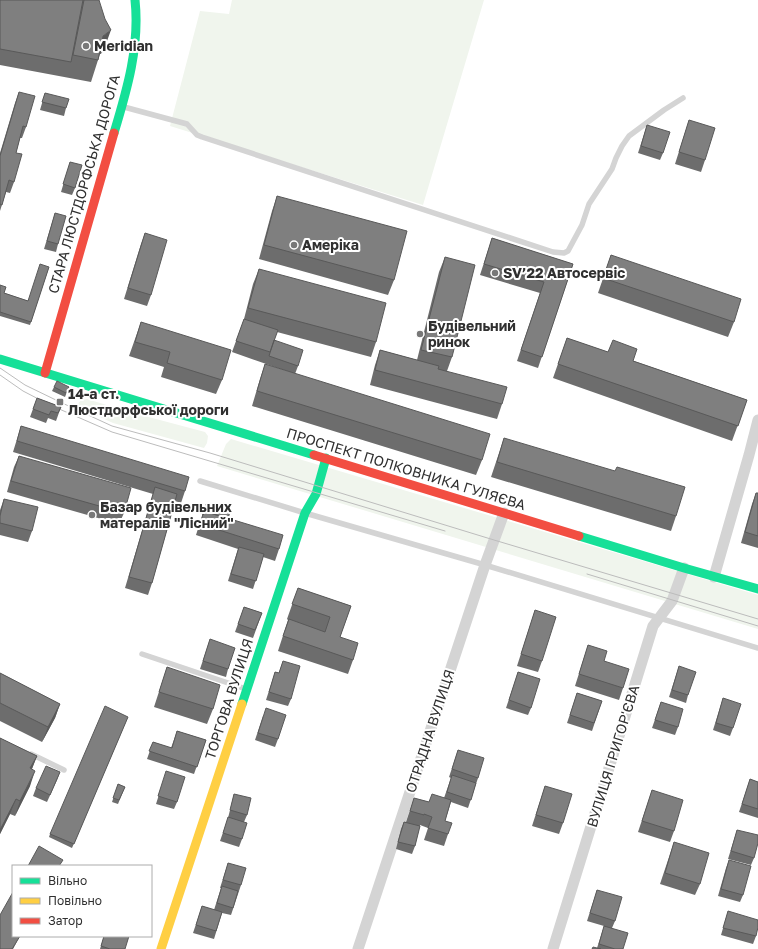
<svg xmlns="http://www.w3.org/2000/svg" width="758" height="949" viewBox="0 0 758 949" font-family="'Golos Text',sans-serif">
	<rect width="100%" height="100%" fill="#fff"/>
	<path fill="#f0f5ed" d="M232 0H484L423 205 170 126 200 11 229 14Z
		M87 399 126 411 205 432 208 436 207 443 204 448 113 423 76 406 81 400Z
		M231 439 758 595V629L217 466 226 444Z"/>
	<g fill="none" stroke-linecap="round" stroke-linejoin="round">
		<path stroke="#d4d4d4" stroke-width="5.5" d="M124 107 187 124 197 135 202 137 553 252 564 253 568 251 582 225 589 204 612 169 616 158 622 146 629 136 664 110 683 98
			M200 481 305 513 485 565 758 648
			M142 654 246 689
			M31 754 64 770"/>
		<path stroke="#d4d4d4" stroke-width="11" d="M714 577 749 455 758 420
			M358 949 485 565 504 513
			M553 949 653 626 672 601 684 568"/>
		<path stroke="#16e098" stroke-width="9" d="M114 133C127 90 140 46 135 0
			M0 359 314 455
			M579 536 684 568 758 589
			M242 704 305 513 316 494 326 458"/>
		<path stroke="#ffcf43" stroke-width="9" d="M161 949 242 704"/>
		<path stroke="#f24e42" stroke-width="9" d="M45 373 114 133
			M314 455 579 536"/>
		<path stroke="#bcbcbc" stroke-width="1" d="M0 368 25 385 60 402 112 426 210 453 494 540 758 619
			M0 375 23 391 50 405 112 432 445 531
			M587 574 758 626"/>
	</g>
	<path fill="#6d6d6d" d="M0 0H99L103 52 100 54 98 60 91 82 0 65Z
		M19 92 26 127 22 138H20L16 153 14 182 10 193 6 192 0 211V153L15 103Z
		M45 93 66 108 64 116 40 110Z
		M689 120 705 160 701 172 675 164Z
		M647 125 663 153 660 160 638 153Z
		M70 162 75 188 72 195 61 192Z
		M277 196 394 280 388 295 259 259 272 211Z
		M55 213 58 244 56 252 44 249Z
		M145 233 151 295 147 306 124 299 141 244Z
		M492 238 573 264 538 368 517 361 540 293 480 275Z
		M611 255 734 322 728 337 598 293Z
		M445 257 452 357 447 371 502 404 497 419 370 385 375 365 380 350 417 360 439 272Z
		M49 267 30 325 0 316V285L4 293 28 301Z
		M259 269 376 342 371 357 277 332 274 340 298 366 295 374 232 352 244 319 253 284Z
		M141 322 222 380 216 394 161 377 164 367 129 356Z
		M567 338 747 400 732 441 553 378Z
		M265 364 482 460 476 475 252 406 260 379Z
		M54 387H69L65 397 52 391Z
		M37 398 61 407 56 421 48 418 46 423 30 417Z
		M21 426 185 491 181 503 175 501 152 583 148 595 125 588 153 494 13 452Z
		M504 438 676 516 671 531 491 477Z
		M19 456 124 513 119 524 7 492 14 467Z
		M756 493H758V548L741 543 752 504Z
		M4 499 32 531 28 542 0 535V510Z
		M206 504 228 519 279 549 275 561 263 557 253 589 228 581 238 549 196 535Z
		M298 588 351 606 340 637 353 660 348 674 278 651 288 620 287 619Z
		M244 607 262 613 253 638 235 632Z
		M535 610 542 661 538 672 517 666Z
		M210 639 228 669 226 677 200 669Z
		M588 645 604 661 623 688 619 700 575 686Z
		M283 661 291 699 288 706 266 700 275 672 279 673Z
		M679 666 688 695 686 703 669 697Z
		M167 667 213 709 207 724 154 707Z
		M518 672 531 708 528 715 506 708Z
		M0 673 60 704 55 718 42 742 0 721Z
		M577 693 602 701 592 731 567 723Z
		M723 698 733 728 730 736 713 730Z
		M661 702 678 727 675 735 652 728Z
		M263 716 278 739 275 747 255 740Z
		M128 717 72 848 49 837 50 834Z
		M177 731 206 740 194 774 147 759 153 742 171 748Z
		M0 738 37 756 32 769 30 786 15 816 10 814 0 834Z
		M458 750 478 778 468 808 451 802 445 821 448 834 444 846 424 840 428 828 420 825 415 846 412 854 396 849 401 829 404 822H406L414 798 429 802 444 798 451 778 449 777Z
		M60 772 47 802 33 796 36 788Z
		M164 779 177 802 174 809 156 804Z
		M750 779 758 782V818L739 812Z
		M118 784 125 787 118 804 112 802Z
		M545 786 563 823 559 834 532 826Z
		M652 790 674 831 670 842 638 832Z
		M234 794 247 815 244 822 242 839 239 847 220 841 228 818Z
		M737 830 754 858 751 865 728 859Z
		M674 842 700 884 695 895 660 884Z
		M729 860 743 895 740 902 718 896 726 868Z
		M228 863 241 885 231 915 222 913 214 939 193 933 202 906 214 910 221 888H220Z
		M597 890 615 921 612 928 623 949H592L597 948 604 926 587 921Z
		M728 911 756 936 753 944 721 935Z
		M104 936 125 949H100Z"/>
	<path fill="#595959" d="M111 30 103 52 96 57 103 36Z
		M60 704 55 718 42 742 48 727Z
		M37 756 31 771 30 768Z
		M35 771 30 786 15 816 20 801Z
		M60 772 57 780 47 802 50 795Z
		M16 799 10 814 0 834V830Z
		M20 936 13 949H12Z"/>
	<path fill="#7f7f7f" stroke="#595959" d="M0 0H83L71 62 0 49Z
		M84 0H99L105 19 111 30 103 36 98 60 73 55Z
		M19 92 35 96 26 127 23 126 16 153 22 154 14 182 9 180 2 205 0 204V156Z
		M45 93 69 99 66 108 42 102Z
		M689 120 715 128 705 160 679 152Z
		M647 125 670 132 663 153 641 146Z
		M70 162 82 165 75 188 63 184Z
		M277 196 407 231 394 280 264 245Z
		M55 213 66 216 58 244 47 241Z
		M145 233 167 240 151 295 128 288Z
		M492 238 573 264 542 357 521 350 544 282 484 264Z
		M611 255 741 299 734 322 603 278Z
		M445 257 475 265 452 357 421 350Z
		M40 264 49 267 31 322 0 312V285L6 287 4 293 28 301Z
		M259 269 386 303 376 342 248 308Z
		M244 319 278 330 270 352 236 341Z
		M141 322 231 350 222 380 167 363 170 352 135 342Z
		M567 338 608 352 613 340 637 349 633 361 747 400 738 426 558 364Z
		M274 340 303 350 298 366 269 356Z
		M380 350 439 366 438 369 507 387 502 404 375 370Z
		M265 364 490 434 482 460 257 391Z
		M57 381 69 387 66 393 54 387Z
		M37 398 61 407 58 413 51 411 49 415 33 409Z
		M21 426 189 477 185 491 17 441Z
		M504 438 615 471 617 467 685 487 676 516 497 462Z
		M19 456 131 488 124 513 11 481Z
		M155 487 177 494 152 583 129 577Z
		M756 493H758V536L745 532Z
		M4 499 38 507 32 531 0 523V516Z
		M206 504 230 511 228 519 204 511 203 515Z
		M204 511 283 535 279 549 200 524Z
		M239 547 264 554 256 581 231 574Z
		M298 588 351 606 340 637 358 643 353 660 283 636 289 619 325 632 330 617 292 604Z
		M244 607 262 613 255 630 238 624Z
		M535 610 556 617 542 661 521 654Z
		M210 639 235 648 228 669 203 661Z
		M588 645 607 651 604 661 629 669 623 688 579 674Z
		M283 661 300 666 291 699 269 692 275 672 279 673Z
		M679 666 696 672 688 695 672 690Z
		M167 667 220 685 213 709 159 692Z
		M518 672 540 679 531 708 509 700Z
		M0 673 60 704 48 727 0 703Z
		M577 693 602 701 594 723 570 715Z
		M723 698 741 704 733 728 716 723Z
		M661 702 683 709 678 727 655 720Z
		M105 706 128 717 74 844 50 834Z
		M266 708 286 715 278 739 258 733Z
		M177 731 206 740 197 767 149 751 153 742 172 748Z
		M0 738 37 756 30 768 35 771 20 801 16 799 0 830Z
		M458 750 484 758 478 778 452 769Z
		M46 766 60 772 50 795 36 788Z
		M166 771 185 777 177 802 158 796Z
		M452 775 476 783 471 800 447 792Z
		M750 779 758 782V809L742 804Z
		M118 784 125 787 119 800 113 798Z
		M545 786 572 794 563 823 536 815Z
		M652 790 683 800 674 831 642 821Z
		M234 794 251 798 247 815 230 810Z
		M432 794 451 800 445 821 452 823 448 834 428 828 432 817 424 814V815L410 811 414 798 429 802Z
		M228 817 247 823 242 839 223 833Z
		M404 822 420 826 415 846 398 842Z
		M737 830 758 835V843L754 858 731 851Z
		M674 842 709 853 700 884 665 873Z
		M39 846 63 860 59 866H28Z
		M729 860 751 866 743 895 721 889Z
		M228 863 246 868 241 885 223 880Z
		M222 886 238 891 233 908 217 903Z
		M597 890 622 897 615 921 590 913Z
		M13 892V936H20L12 949H0V915Z
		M202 906 222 912 216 931 196 925Z
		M728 911 758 920V927L756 936 723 928Z
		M604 926 628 933 623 949H615L599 944Z
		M104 936H129L125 949H110L101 946Z
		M593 947 601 949H592Z"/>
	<g fill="#787878" stroke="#fff" stroke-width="1.5">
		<circle cx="86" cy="46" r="4"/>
		<circle cx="294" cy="245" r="4"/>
		<circle cx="495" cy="273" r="4"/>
		<circle cx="420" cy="334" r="4"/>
		<rect x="56" y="398" width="8" height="8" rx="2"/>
		<circle cx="92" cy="515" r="4"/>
	</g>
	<g text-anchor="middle" stroke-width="4" stroke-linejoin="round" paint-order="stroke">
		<g font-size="14" font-weight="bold" fill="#303030" stroke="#fff" text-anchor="start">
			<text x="94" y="51">Meridian</text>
			<text x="302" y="250">Амеріка</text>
			<text x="503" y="278">SV’22 Автосервіс</text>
			<text x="428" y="331">Будівельний<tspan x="428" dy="16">ринок</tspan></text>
			<text x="68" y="399">14-а ст.<tspan x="68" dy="16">Люстдорфської дороги</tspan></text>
			<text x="100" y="512">Базар будівельних<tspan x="100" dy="16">матералів "Лісний"</tspan></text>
		</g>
		<g font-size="14" fill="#303030" stroke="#fff">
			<text transform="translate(84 184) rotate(-74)" y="5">СТАРА ЛЮСТДОРФСЬКА ДОРОГА</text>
			<text transform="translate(406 469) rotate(17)" y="5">ПРОСПЕКТ ПОЛКОВНИКА ГУЛЯЄВА</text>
			<text transform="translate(229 699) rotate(-72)" y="5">ТОРГОВА ВУЛИЦЯ</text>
			<text transform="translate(430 731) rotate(-72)" y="5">ОТРАДНА ВУЛИЦЯ</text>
			<text transform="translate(613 756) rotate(-73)" y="5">ВУЛИЦЯ ГРИГОР'ЄВА</text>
		</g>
	</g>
	<rect x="12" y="865" width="140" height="72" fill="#ffffff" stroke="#acacac"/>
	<rect x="20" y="878" width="20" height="6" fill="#16e098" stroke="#acacac"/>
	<text x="48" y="885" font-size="12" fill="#303030">Вільно</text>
	<rect x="20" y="898" width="20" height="6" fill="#ffcf43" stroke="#acacac"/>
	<text x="48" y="905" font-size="12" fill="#303030">Повільно</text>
	<rect x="20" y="918" width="20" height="6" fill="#f24e42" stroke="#acacac"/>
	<text x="48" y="925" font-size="12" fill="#303030">Затор</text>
</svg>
